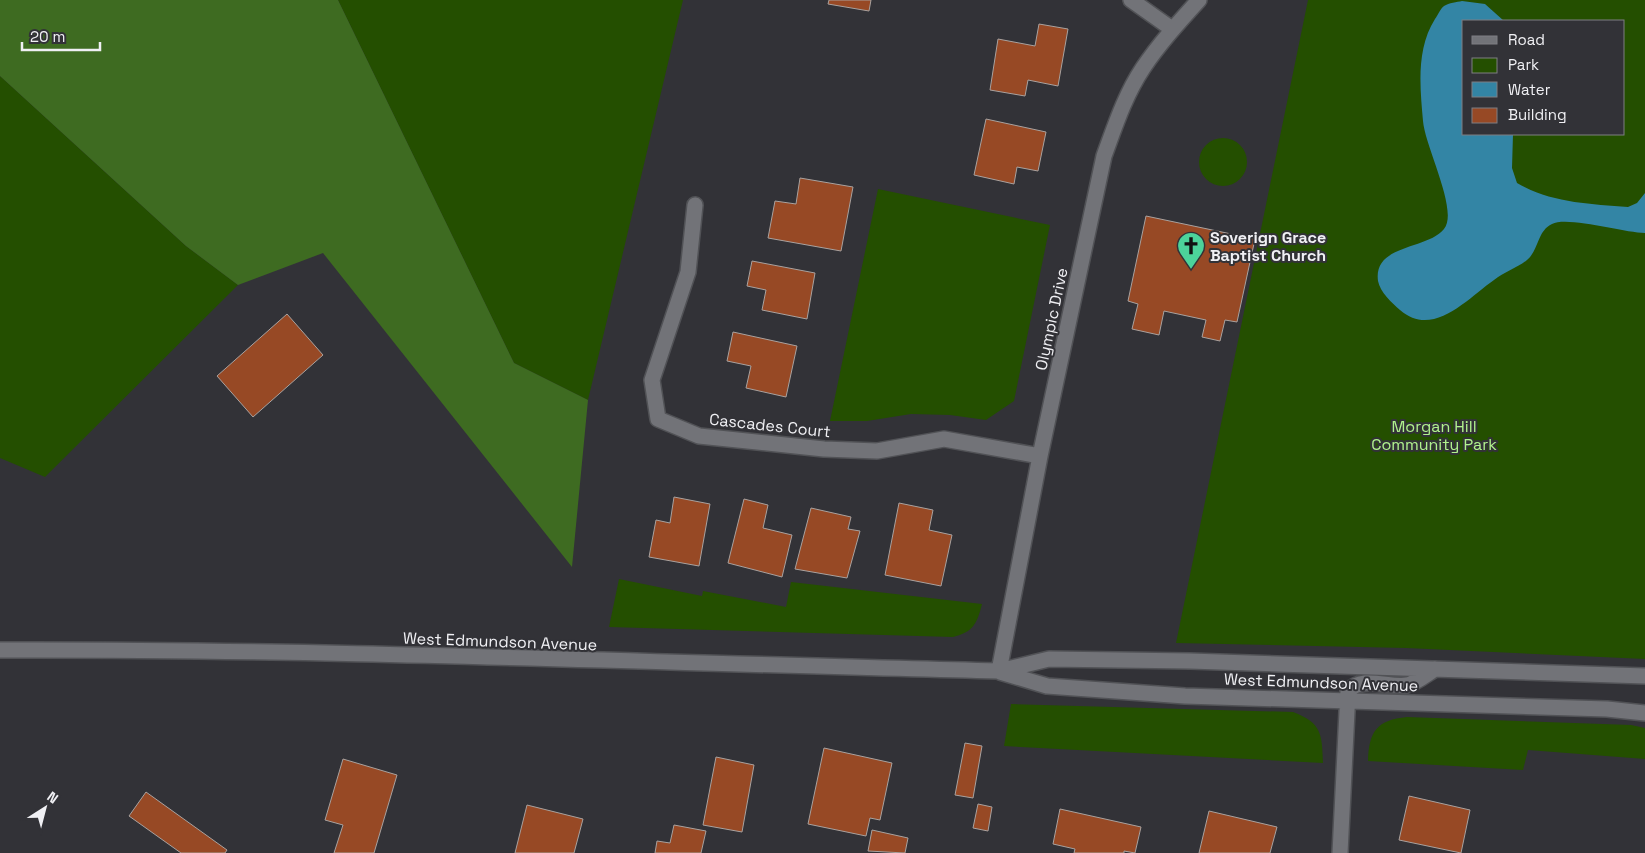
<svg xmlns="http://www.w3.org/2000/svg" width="1645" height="853" viewBox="0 0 1645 853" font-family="'Space Grotesk',sans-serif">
	<rect width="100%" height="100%" fill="#323237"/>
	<path fill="#244f00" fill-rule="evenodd" d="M338 0H683L588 400 514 363Z
		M1308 0H1645V659L1406 648 1176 643ZM1464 21H1624V134H1464Z
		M0 76 186 246 238 285 45 477 0 458Z
		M1199 162a24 24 0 1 1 48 0a24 24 0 1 1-48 0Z
		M878 189 1050 225 1014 401 986 420 950 415 911 414 867 421H830Z
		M619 579 702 596 703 591 786 607 791 582 982 604C977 624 973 632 953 637L609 627Z
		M1011 704 1293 712C1322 723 1322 734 1323 763L1004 746Z
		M1407 717 1631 725 1645 728V759L1528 750 1523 770 1368 761C1369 731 1377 720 1407 717Z"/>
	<path fill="#3e6b21" d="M0 0H338L514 363 588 400 572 567 323 253 238 285 186 246 0 76Z"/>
	<path fill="#3385a5" d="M1462 1 1485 4 1504 21H1464V134H1513L1512 168 1517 183C1551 203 1589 204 1628 207L1637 203 1645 193V233C1624 233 1568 216 1552 224 1537 231 1539 250 1527 260 1517 268 1504 272 1494 280 1468 298 1433 339 1400 310 1392 303 1380 292 1378 281 1373 244 1427 250 1444 229 1459 211 1425 147 1423 121 1420 87 1416 49 1435 19 1438 15 1440 9 1444 6 1449 3 1457 2 1462 1Z"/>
	<path fill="#974925" stroke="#a9a29f" d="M829 0H871L869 11 828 4Z
		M1039 24 1068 29 1058 86 1028 80 1025 96 990 90 998 39 1035 46Z
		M986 119 1046 132 1038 171 1017 167 1014 184 974 175Z
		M800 178 853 187 841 251 768 238 775 201 796 204Z
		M1146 216 1255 239 1237 322 1225 320 1220 341 1202 337 1206 320 1164 311 1159 335 1132 329 1138 304 1128 301Z
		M752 261 815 273 807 319 762 310 766 290 747 286Z
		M287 314 323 355 253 417 217 376Z
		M733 332 797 346 786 397 746 388 751 366 727 361Z
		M674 497 710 504 699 566 649 557 656 520 670 523Z
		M744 499 768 505 763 528 792 535 782 577 728 563Z
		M899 503 933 510 929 530 952 535 941 586 885 575Z
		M811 508 851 517 848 529 860 531 847 578 795 569Z
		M965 743 982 746 973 798 955 795Z
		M824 748 892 763 880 820 870 818 866 836 808 824Z
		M716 757 754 765 742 832 703 825Z
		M343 759 397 775 374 853H334L343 825 325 820Z
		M146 792 227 850 225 853H181L129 816Z
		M1409 796 1470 810 1461 853 1399 840Z
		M978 804 992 807 988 831 973 828Z
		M527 805 583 819 574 853H515Z
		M1060 809 1141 827 1135 853 1124 851V853H1074L1075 849 1053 844Z
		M1209 811 1277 827 1270 853H1199Z
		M674 825 706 831 701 853H655L657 841 670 843Z
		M872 830 908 838 905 853 868 851Z"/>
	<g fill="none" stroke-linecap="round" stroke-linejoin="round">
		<defs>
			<path id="minor" d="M1131 0 1172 29
				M695 205 688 272 652 380 658 419 699 436 824 449 877 451 944 439 1040 456
				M0 650C333 649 666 663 999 671L1049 659 1190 661 1645 676
				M999 671 1040 456 1104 156C1115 126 1125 95 1143 68 1159 44 1179 22 1199 0
				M1000 672 1047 686 1185 696 1607 709 1645 713
				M1340 853 1348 691C1363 675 1388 688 1407 685 1416 683 1427 674 1435 669"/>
		</defs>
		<use href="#minor" stroke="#515256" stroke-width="18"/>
		<use href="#minor" stroke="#727378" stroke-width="15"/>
	</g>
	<defs>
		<symbol id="church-pin" viewBox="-11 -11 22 30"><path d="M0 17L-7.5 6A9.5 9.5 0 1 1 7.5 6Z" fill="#4cd39a" stroke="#323237"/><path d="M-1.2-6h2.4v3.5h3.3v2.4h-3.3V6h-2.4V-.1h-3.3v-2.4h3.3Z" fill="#111"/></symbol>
	</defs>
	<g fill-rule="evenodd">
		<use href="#church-pin" x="1175" y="230" width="32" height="43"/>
	</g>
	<g text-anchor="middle" stroke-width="4" stroke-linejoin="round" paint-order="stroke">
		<g font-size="16" font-weight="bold" fill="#f0f0f4" stroke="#323237" text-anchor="start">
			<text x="1210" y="243">Soverign Grace<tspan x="1210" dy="18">Baptist Church</tspan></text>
		</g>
		<g font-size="16" fill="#f0f0f4" stroke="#323237">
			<text transform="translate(1051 319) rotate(-78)" y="6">Olympic Drive</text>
			<text transform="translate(770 425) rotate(6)" y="6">Cascades Court</text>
			<text transform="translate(500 641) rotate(2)" y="6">West Edmundson Avenue</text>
			<text transform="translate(1321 682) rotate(2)" y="6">West Edmundson Avenue</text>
		</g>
		<g font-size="16" fill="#b1f28e" stroke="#323237">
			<text x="1434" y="432">Morgan Hill<tspan x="1434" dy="18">Community Park</tspan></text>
		</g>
	</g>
	<rect x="1462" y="20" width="162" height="115" fill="#323237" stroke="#7e7e83"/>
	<rect x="1472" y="36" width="25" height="8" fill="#727378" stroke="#7e7e83"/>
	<text x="1508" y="45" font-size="15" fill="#f0f0f4">Road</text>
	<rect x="1472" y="58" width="25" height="15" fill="#244f00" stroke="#7e7e83"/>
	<text x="1508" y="70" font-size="15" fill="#f0f0f4">Park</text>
	<rect x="1472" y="82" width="25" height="15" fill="#3385a5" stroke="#7e7e83"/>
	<text x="1508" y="95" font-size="15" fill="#f0f0f4">Water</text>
	<rect x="1472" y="108" width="25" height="15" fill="#974925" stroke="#7e7e83"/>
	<text x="1508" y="120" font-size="15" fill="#f0f0f4">Building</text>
	<g transform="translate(45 808) rotate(36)" stroke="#323237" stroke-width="4" paint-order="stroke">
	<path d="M0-4L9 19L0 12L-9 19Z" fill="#f0f0f4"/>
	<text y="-8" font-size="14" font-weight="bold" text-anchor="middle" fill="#f0f0f4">N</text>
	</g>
	<path d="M22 42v8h78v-8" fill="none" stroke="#f0f0f4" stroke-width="2.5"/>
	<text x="30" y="42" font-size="15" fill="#f0f0f4" stroke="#323237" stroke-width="4" paint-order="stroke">20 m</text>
</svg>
